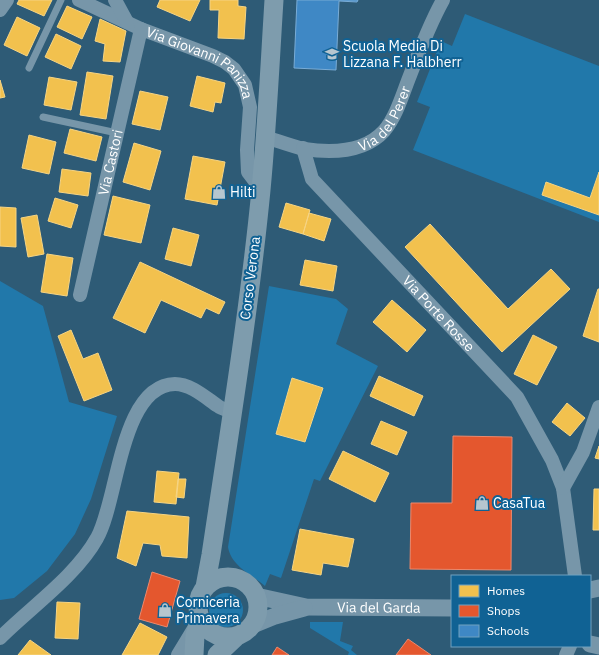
<svg xmlns="http://www.w3.org/2000/svg" width="599" height="655" viewBox="0 0 599 655" font-family="'IBM Plex Sans',sans-serif">
	<rect width="100%" height="100%" fill="#2e5b76"/>
	<path fill="#2178aa" fill-rule="evenodd" d="M465 14 599 66V172L590 198 546 183 542 195 599 215V222L413 150 430 107 417 102 441 41 452 46Z
		M0 281 43 306 69 402 117 416 91 499 75 534 47 571 14 598 0 600Z
		M269 286 336 299 348 309 336 344 378 366 320 481 314 479 281 578 270 574 265 586C252 575 231 566 228 547ZM292 379 323 388 305 442 276 433Z
		M209 610a17 17 0 1 1 34 0a17 17 0 1 1-34 0Z
		M310 622H343L340 641 353 646 351 650 357 655H348L349 652 310 628Z"/>
	<path fill="#f2c14e" stroke="#f6d483" d="M19 0H52L44 16 17 4Z
		M160 0H200L190 21 157 7Z
		M210 0H238V6L246 7 244 39 218 38 219 10H210Z
		M67 6 92 17 82 39 57 27Z
		M17 17 40 28 27 56 4 45Z
		M100 19 126 31 120 62 103 61 105 44 95 41Z
		M56 34 81 46 71 69 45 57Z
		M87 72 113 76 106 119 80 115Z
		M197 76 225 83 221 103 215 102 213 112 190 106Z
		M49 77 77 82 71 110 44 105Z
		M0 80 5 97 0 98Z
		M140 91 168 97 160 130 132 124Z
		M70 129 102 137 96 161 64 153Z
		M29 135 56 142 49 174 22 168Z
		M134 143 161 151 150 190 123 182Z
		M193 156 225 162 217 205 185 199Z
		M62 169 91 173 88 196 59 192Z
		M599 172V215L542 195 546 182 590 198Z
		M113 196 150 205 141 243 104 235Z
		M55 198 78 205 71 228 48 221Z
		M286 203 310 210 303 234 279 227Z
		M0 207 16 208V247L0 246Z
		M309 213 331 219 324 241 303 234Z
		M37 215 44 254 28 257 21 218Z
		M430 224 508 309 551 269 570 289 502 352 405 247Z
		M173 228 199 235 191 266 165 259Z
		M47 254 73 258 67 296 41 292Z
		M305 260 337 266 333 291 300 285Z
		M140 262 225 302 219 314 206 308 201 318 161 300 145 333 113 318Z
		M598 289H599V342L583 336Z
		M392 300 426 330 407 352 373 322Z
		M71 330 83 359 98 353 112 390 84 401 58 336Z
		M533 335 557 347 537 385 514 374Z
		M379 376 423 396 414 416 370 396Z
		M292 378 323 388 305 442 276 434Z
		M567 403 585 418 570 436 552 422Z
		M381 421 407 432 397 455 371 444Z
		M599 446V459L595 458Z
		M343 451 389 473 375 502 329 479Z
		M157 471 179 473 176 504 154 502Z
		M178 479H186L184 498 176 497Z
		M594 489H599V530H593Z
		M127 511 189 517 187 558 162 556 160 545 143 543 136 566 117 558Z
		M300 529 354 539 348 567 323 563 321 575 292 570Z
		M57 602 80 603 78 639 55 638Z
		M140 623 167 637 158 655H122Z
		M30 640 51 655H18Z"/>
	<path fill="#e4572e" stroke="#ec896d" d="M453 436 512 437 511 570 410 569 411 503H452Z
		M152 572 180 581 167 627 139 619Z
		M408 639 431 655H396Z
		M277 647 289 655H272Z"/>
	<path fill="#3f88c5" stroke="#79acd6" d="M297 0H358L357 2 339 1 336 70 294 68Z"/>
	<g fill="none" stroke-linecap="round" stroke-linejoin="round">
		<path stroke="#7796a9" stroke-width="7" d="M29 68 61 0
			M43 117 117 133"/>
		<g stroke="#7796a9" stroke-width="14">
			<path id="s1" d="M79 0 141 29 213 56 225 62 234 69 245 85 250 107 247 150 248 172 261 189"/>
			<path d="M115 0 127 22"/>
			<path d="M0 10 7 0"/>
			<path id="s2" d="M265 137C278 141 291 146 304 149 331 153 364 153 384 131 396 117 402 96 409 78 419 52 429 25 443 0"/>
			<path id="s3" d="M303 148 312 179 517 397 552 460 563 488 575 576"/>
			<path id="s4" d="M80 295 141 29"/>
			<path d="M563 488 583 452 599 407"/>
			<path d="M0 638C31 607 76 576 97 538 118 502 120 385 175 384 191 384 206 398 218 406 222 409 227 410 232 412"/>
			<path d="M178 655 195 627"/>
			<path d="M566 655 570 646"/>
		</g>
		<g stroke="#7796a9" stroke-width="17">
			<path d="M590 590 599 588"/>
			<path id="s5" d="M256 596 306 607 452 608"/>
			<path d="M253 625 275 616 304 608"/>
			<path d="M590 644 599 646"/>
		</g>
		<path stroke="#7e9cad" stroke-width="19" d="M198 607a30 30 0 1 1 60 0a30 30 0 1 1-60 0Z
			M205 587 211 555C229 434 249 312 261 190 267 127 270 63 274 0
			M194 655 195 635 200 620
			M217 655 236 637"/>
	</g>
	<defs>
		<symbol id="school-bare" viewBox="-9 -9 18 18"><path d="M0-5L7-2L0 1L-7-2ZM-4 1L0 2.5L4 1V4Q0 6-4 4Z" fill="#b6c6cf" stroke="#106294" stroke-width="2.5" paint-order="stroke"/></symbol>
		<symbol id="shop-bare" viewBox="-9 -9 18 18"><path d="M-5-2.5h2.3a2.7 3.5 0 0 1 5.4 0H5L5.5 6h-11ZM-1.5-2.5h3a1.5 2.3 0 0 0-3 0Z" fill="#b6c6cf" stroke="#106294" stroke-width="2.5" paint-order="stroke"/></symbol>
	</defs>
	<g fill-rule="evenodd">
		<use href="#school-bare" x="322" y="44" width="20" height="20"/>
		<use href="#shop-bare" x="209" y="182" width="20" height="20"/>
		<use href="#shop-bare" x="472" y="493" width="20" height="20"/>
		<use href="#shop-bare" x="155" y="600" width="20" height="20"/>
	</g>
	<g text-anchor="middle" stroke-width="4" stroke-linejoin="round" paint-order="stroke">
		<g font-size="14" fill="#fff" stroke="#106294" text-anchor="start">
			<text x="343" y="51">Scuola Media Di<tspan x="343" dy="16">Lizzana F. Halbherr</tspan></text>
			<text x="230" y="197">Hilti</text>
			<text x="493" y="508">CasaTua</text>
			<text x="176" y="607">Corniceria<tspan x="176" dy="16">Primavera</tspan></text>
		</g>
		<g font-size="14" fill="#fff" stroke="#106294">
			<text dy="5" stroke="none"><textPath href="#s1" startOffset="139">Via Giovanni Panizza</textPath></text>
			<text dy="5" stroke="none"><textPath href="#s2" startOffset="136">Via del Perer</textPath></text>
			<text dy="5" stroke="none"><textPath href="#s4" startOffset="136">Via Castori</textPath></text>
			<text transform="translate(250 278) rotate(-83)" y="5">Corso Verona</text>
			<text dy="5" stroke="none"><textPath href="#s3" startOffset="217">Via Porte Rosse</textPath></text>
			<text dy="5" stroke="none"><textPath href="#s5" startOffset="124">Via del Garda</textPath></text>
		</g>
	</g>
	<rect x="451" y="575" width="140" height="72" fill="#106294" stroke="#70a1bf"/>
	<rect x="459" y="585" width="20" height="12" fill="#f2c14e" stroke="#70a1bf"/>
	<text x="487" y="595" font-size="12" fill="#ffffff">Homes</text>
	<rect x="459" y="605" width="20" height="12" fill="#e4572e" stroke="#70a1bf"/>
	<text x="487" y="615" font-size="12" fill="#ffffff">Shops</text>
	<rect x="459" y="625" width="20" height="12" fill="#3f88c5" stroke="#70a1bf"/>
	<text x="487" y="635" font-size="12" fill="#ffffff">Schools</text>
</svg>
